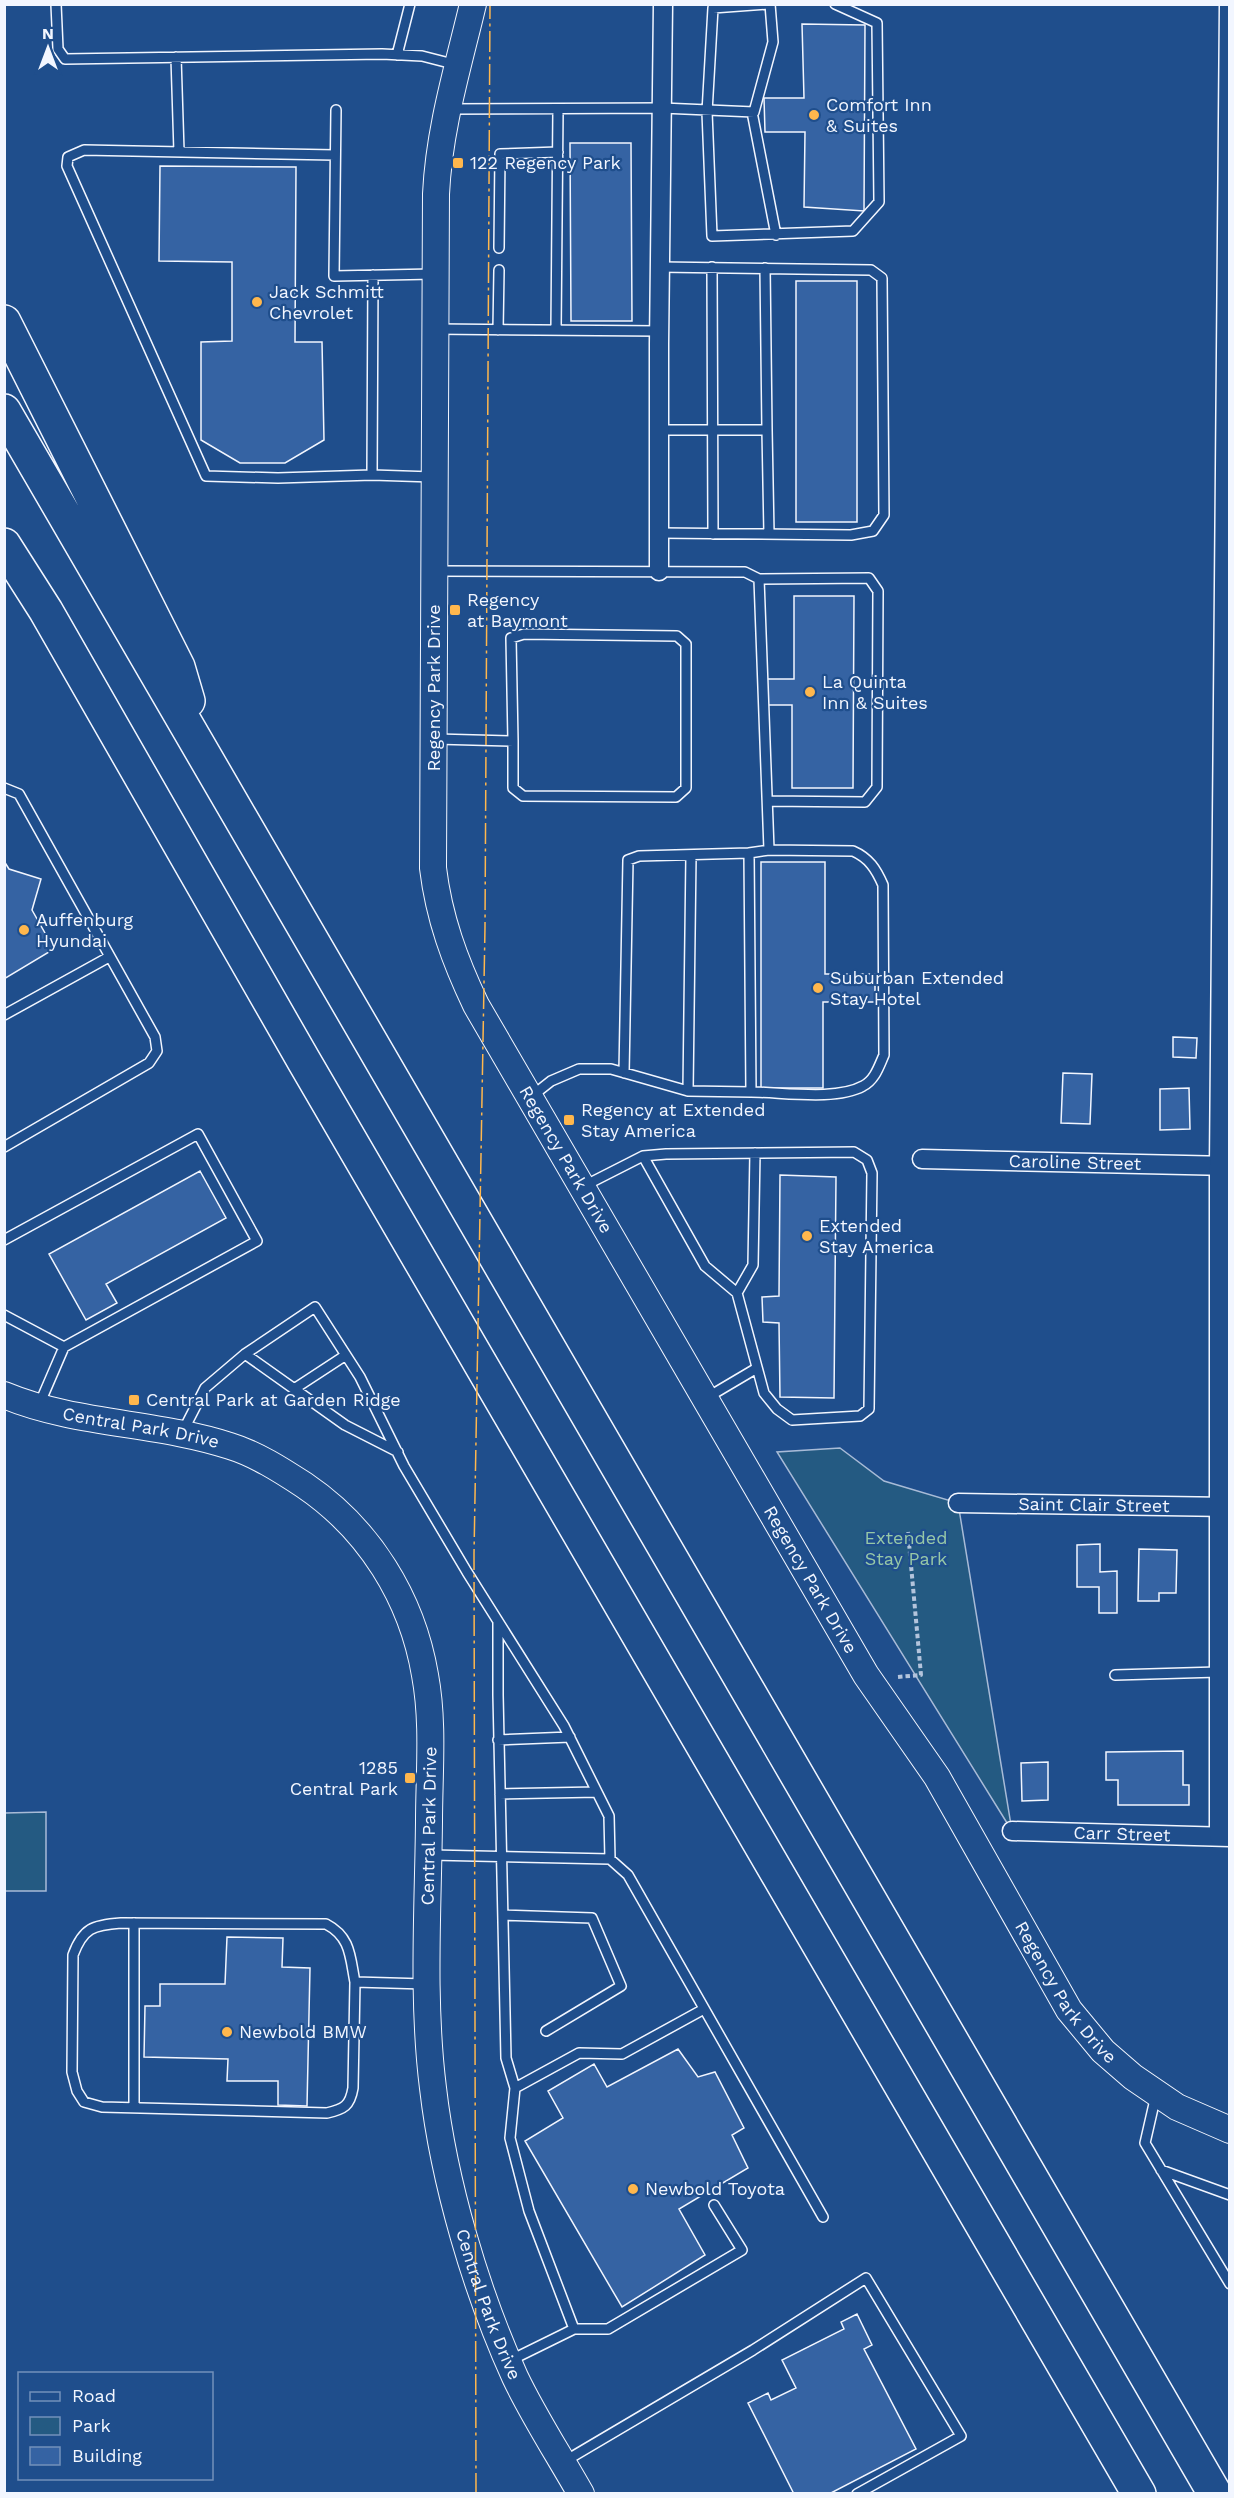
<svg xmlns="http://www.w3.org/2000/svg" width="1234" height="2498" viewBox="0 0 1234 2498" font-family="'Work Sans',sans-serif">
	<rect width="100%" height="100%" fill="#1f4e8c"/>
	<path fill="#245a82" stroke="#a8bbd7" stroke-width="1.5" d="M840 1448 884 1481 958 1503 1012 1831 777 1452Z
		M46 1812V1891H5V1813Z"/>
	<path fill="#3563a3" stroke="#f2f6ff" stroke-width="1.5" d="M802 24 865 25 864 211 804 207 805 132H765L764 98H804Z
		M570 143H631L632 321H571Z
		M160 166 296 167 295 342H322L324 440 285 463H240L201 440V342L232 341V262L159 261Z
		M796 281H857V522H796Z
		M794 596H854L853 788H792V705H766V679H794Z
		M4 861 9 869 41 879 32 910 54 949 4 979Z
		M761 862H825V974H875V1002H823V1088H761Z
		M1173 1037 1197 1038 1196 1058 1173 1057Z
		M1063 1073 1092 1074 1090 1124 1061 1123Z
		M1189 1088 1190 1129 1160 1130V1089Z
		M200 1171 226 1218 106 1284 117 1303 86 1320 49 1254Z
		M780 1175 836 1177 834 1398 780 1397 779 1323 763 1322 762 1297 779 1296Z
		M1100 1544V1572L1117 1571V1613H1099V1587H1077V1545Z
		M1139 1549 1177 1550 1176 1593H1159V1601H1138Z
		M1183 1751V1785H1189V1805H1118V1780H1106V1752Z
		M1048 1762V1800L1022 1801 1021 1763Z
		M227 1937 283 1938 282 1967 310 1968 307 2106 278 2105V2081H227L228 2059 144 2057 145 2006H160V1984H225Z
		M678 2049 698 2077 715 2072 744 2128 732 2135 748 2168 679 2209 705 2255 622 2307 525 2141 563 2118 548 2091 594 2064 607 2087Z
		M857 2314 872 2345 864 2349 916 2449 829 2494H794L748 2403 768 2393 771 2400 796 2388 782 2360 844 2329 841 2322Z"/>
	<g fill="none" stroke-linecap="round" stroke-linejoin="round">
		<defs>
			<path id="lane" d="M56 4 58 49 65 59 382 54 422 56 457 65
				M769 4 713 8 707 112 712 236 853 231 879 202 877 23 835 4
				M397 55 410 4
				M176 57 179 152
				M450 109 662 108 754 112 773 42 770 4
				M336 110 334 276 434 274
				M752 112 776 235
				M335 155 84 150 68 157 67 166 206 476 278 478 372 475
				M499 248 500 154 558 152
				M712 267 713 534
				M765 268 767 430
				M373 275 372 475 433 477
				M436 329 659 331
				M498 330 499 270
				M556 330 558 109
				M659 430H767L769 534
				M659 533 851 535 873 531 884 515 882 278 871 270 660 267
				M437 571 745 572 759 579 869 578 878 591 877 787 865 802 768 801
				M436 739 513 741 511 638 524 634 677 636 686 644V788L676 797 523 796 513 788V741
				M4 788 19 794 155 1037 157 1051 149 1063 4 1147
				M4 1015 109 957
				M624 1073 628 860 639 856 749 853
				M688 1091 691 855
				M751 1092C782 1092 836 1101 863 1086 875 1080 879 1066 884 1055L883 885C876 869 869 858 853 851L769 850
				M532 1096 551 1081 579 1069H611L688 1091 751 1092 749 853 769 850 759 579
				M584 1186 643 1156 666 1154 854 1152 867 1160 872 1173 869 1409 860 1416 792 1420 777 1409 764 1393 737 1293 705 1266 643 1156
				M4 1240 198 1134 257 1241 64 1347 4 1315
				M737 1293 753 1265 755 1153
				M245 1354 345 1425 398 1452
				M294 1389 346 1355
				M708 1397 757 1368
				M39 1405 64 1347
				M183 1431 205 1388 245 1354 315 1307 360 1377 404 1466 467 1572 564 1726 609 1816 610 1859
				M498 1621V1695L506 2058 515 2088 579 2053 622 2054 704 2009
				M1115 1675 1218 1672 1230 1676
				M498 1740 570 1737
				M500 1794 597 1792
				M431 1855 610 1859 628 1875 823 2217
				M503 1915 592 1918 621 1986 546 2031
				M134 1923V2108
				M355 1982C350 1957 351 1937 326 1924L121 1923C93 1925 83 1928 73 1955L72 2072 77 2091 84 2102 102 2107 327 2113C344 2109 350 2106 353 2088L355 1982 425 1984
				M515 2088 510 2138 529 2211 574 2329
				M1156 2095 1145 2143 1230 2284
				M1161 2170 1230 2195
				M509 2361 574 2329H608L742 2250 714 2205
				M565 2461 753 2350 866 2278 961 2436 857 2494"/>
			<g id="street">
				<path d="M659 571V344L663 4"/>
				<path id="s1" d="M922 1159 1230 1166"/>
				<path id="s2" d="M958 1503 1230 1507"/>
				<path id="s3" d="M1012 1831 1230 1837"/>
				<path d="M1219 1836V1166L1229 4"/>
			</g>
			<g id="secondary">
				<path id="s4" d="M473 4C458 67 439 129 436 194L433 868C439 918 455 961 476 1005L866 1675 937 1777 1069 2010 1103 2051 1133 2077 1177 2107 1230 2130"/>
				<path id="s5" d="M4 1395C76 1425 157 1422 230 1446 256 1454 281 1470 304 1485 369 1529 412 1598 425 1675 434 1723 429 1774 429 1822 428 1910 422 2000 433 2088 444 2183 476 2291 515 2377 534 2417 559 2455 581 2494"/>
			</g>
			<path id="highway" d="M4 322 178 667 188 701
				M4 411 1215 2494
				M4 545 46 611 304 1061 1139 2494"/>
		</defs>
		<use href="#lane" stroke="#f2f6ff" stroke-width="12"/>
		<use href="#street" stroke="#f2f6ff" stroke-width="21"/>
		<use href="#secondary" stroke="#f2f6ff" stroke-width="28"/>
		<use href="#highway" stroke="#f2f6ff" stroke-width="36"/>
		<path stroke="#b3c4dc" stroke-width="4" stroke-dasharray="4.5 3" stroke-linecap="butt" d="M898 1677 921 1675 908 1532"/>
		<use href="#lane" stroke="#1f4e8c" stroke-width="9"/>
		<use href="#street" stroke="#1f4e8c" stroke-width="18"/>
		<use href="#secondary" stroke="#1f4e8c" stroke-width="26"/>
		<use href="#highway" stroke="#1f4e8c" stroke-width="33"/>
		<path stroke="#ffb74d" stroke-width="1.5" stroke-dasharray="21 4.5 3 4.5" stroke-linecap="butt" d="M476 2494 474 1554 485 927 490 4"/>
	</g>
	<g fill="#ffb74d" stroke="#1f4e8c" stroke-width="2">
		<circle cx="814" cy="115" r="6"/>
		<rect x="452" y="157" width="12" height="12" rx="3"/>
		<circle cx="257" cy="302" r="6"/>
		<rect x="449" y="604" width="12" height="12" rx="3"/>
		<circle cx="810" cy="692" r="6"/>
		<circle cx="24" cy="930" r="6"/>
		<circle cx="818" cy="988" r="6"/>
		<rect x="563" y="1114" width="12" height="12" rx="3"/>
		<circle cx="807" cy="1236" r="6"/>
		<rect x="128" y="1394" width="12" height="12" rx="3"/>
		<rect x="404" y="1772" width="12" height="12" rx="3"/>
		<circle cx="227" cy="2032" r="6"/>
		<circle cx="633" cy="2189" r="6"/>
	</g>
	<g text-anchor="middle" stroke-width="4.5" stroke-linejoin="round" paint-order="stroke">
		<g font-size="18" fill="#f2f6ff" stroke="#1f4e8c" text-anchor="start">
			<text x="826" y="111">Comfort Inn<tspan x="826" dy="21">&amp; Suites</tspan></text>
			<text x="470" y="169">122 Regency Park</text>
			<text x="269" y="298">Jack Schmitt<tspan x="269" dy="21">Chevrolet</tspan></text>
			<text x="467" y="606">Regency<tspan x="467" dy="21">at Baymont</tspan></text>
			<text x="822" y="688">La Quinta<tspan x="822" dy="21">Inn &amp; Suites</tspan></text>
			<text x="36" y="926">Auffenburg<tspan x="36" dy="21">Hyundai</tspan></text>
			<text x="830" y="984">Suburban Extended<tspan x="830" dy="21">Stay Hotel</tspan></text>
			<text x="581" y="1116">Regency at Extended<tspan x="581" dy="21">Stay America</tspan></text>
			<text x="819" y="1232">Extended<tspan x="819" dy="21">Stay America</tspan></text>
			<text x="146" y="1406">Central Park at Garden Ridge</text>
			<text x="398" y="1774" text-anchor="end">1285<tspan x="398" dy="21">Central Park</tspan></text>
			<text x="239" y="2038">Newbold BMW</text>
			<text x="645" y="2195">Newbold Toyota</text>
		</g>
		<g font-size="18" fill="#f2f6ff" stroke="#1f4e8c">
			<text transform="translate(434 688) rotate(-90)" y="6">Regency Park Drive</text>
			<text dy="6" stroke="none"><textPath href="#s4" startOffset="1191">Regency Park Drive</textPath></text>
			<text dy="6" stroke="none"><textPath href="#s1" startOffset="153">Caroline Street</textPath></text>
			<text dy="6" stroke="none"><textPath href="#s5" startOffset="141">Central Park Drive</textPath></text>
			<text dy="6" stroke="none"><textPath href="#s2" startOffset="136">Saint Clair Street</textPath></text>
			<text dy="6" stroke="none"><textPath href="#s4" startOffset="1677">Regency Park Drive</textPath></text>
			<text transform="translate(429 1826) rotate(-89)" y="6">Central Park Drive</text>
			<text dy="6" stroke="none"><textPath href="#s3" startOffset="110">Carr Street</textPath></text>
			<text dy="6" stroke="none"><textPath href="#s4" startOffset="2163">Regency Park Drive</textPath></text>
			<text dy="6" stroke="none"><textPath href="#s5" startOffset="1185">Central Park Drive</textPath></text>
		</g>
		<g font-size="18" fill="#97c8a6" stroke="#1f4e8c">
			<text x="906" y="1544">Extended<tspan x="906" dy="21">Stay Park</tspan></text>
		</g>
	</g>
	<rect width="1234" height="2498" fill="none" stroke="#f2f6ff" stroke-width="12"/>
	<rect x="18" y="2372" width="195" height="108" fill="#1f4e8c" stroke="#7391ba" stroke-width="1.5"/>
	<rect x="30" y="2392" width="30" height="9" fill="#1f4e8c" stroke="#7391ba" stroke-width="1.5"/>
	<text x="72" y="2402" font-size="18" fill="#f2f6ff">Road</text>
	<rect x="30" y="2417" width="30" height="18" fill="#245a82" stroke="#7391ba" stroke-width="1.5"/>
	<text x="72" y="2432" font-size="18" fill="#f2f6ff">Park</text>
	<rect x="30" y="2447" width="30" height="18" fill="#3563a3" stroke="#7391ba" stroke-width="1.5"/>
	<text x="72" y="2462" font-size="18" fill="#f2f6ff">Building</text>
	<g transform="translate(48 48)" stroke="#1f4e8c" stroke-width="4.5" paint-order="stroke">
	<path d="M0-4.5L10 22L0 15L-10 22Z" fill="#f2f6ff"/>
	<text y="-9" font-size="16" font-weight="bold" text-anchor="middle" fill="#f2f6ff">N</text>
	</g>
</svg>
